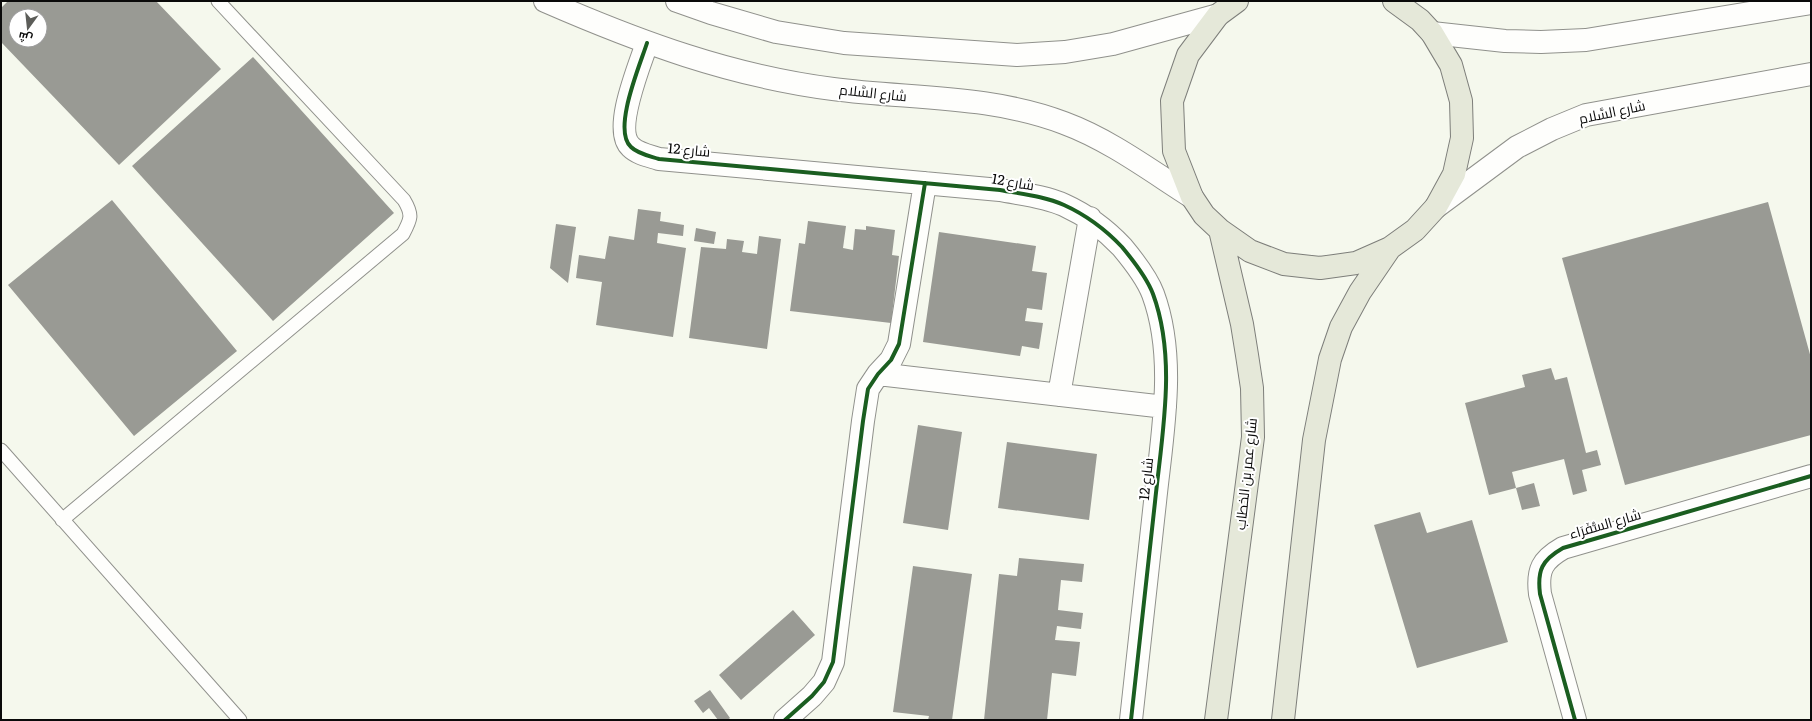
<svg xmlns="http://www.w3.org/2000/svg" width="1812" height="721" viewBox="0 0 1812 721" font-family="Literata,Cairo,serif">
	<rect width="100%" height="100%" fill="#f5f8ed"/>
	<path fill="#999a94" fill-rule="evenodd" d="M8 1H156L221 69 119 165 1 42V8ZM16 16H40V40H16Z
		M253 57 394 213 273 321 132 166Z
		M112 200 237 351 134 436 8 285Z
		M1768 202 1811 358V435L1625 485 1562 258Z
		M638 209 661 212 660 221 684 225 683 236 658 233 657 243 686 248 673 337 596 325 602 282 576 278 579 255 605 259 609 236 634 240Z
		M808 221 846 226 843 248 853 250 855 229 866 230V226L895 230 892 255 899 256 891 323 790 311 799 243 805 244Z
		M556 224 576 227 568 283 550 268Z
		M696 228 716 232 714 244 694 241Z
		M939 232 1036 246 1032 271 1047 273 1042 310 1027 308 1025 321 1043 323 1039 349 1022 346 1020 356 923 342Z
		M759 236 781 239 767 349 689 338 701 247 726 249 727 239 744 241 742 252 757 254Z
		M1551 368 1555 380 1567 377 1586 453 1597 450 1601 465 1582 470 1587 491 1573 495 1564 459 1512 472 1516 488 1489 495 1465 403 1525 387 1522 375Z
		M918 425 962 432 948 530 903 523Z
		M1007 442 1097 454 1089 520 998 508Z
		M1534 483 1540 506 1522 510 1516 488Z
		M1420 512 1427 533 1472 520 1508 642 1417 668 1374 525Z
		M1019 558 1084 564 1082 582 1061 580 1058 610 1083 613 1081 629 1057 626 1055 640 1080 642 1076 676 1052 673 1047 720H984L999 574 1017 576Z
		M913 566 972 574 952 720H928L929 716 893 712Z
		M793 610 815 635 741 700 719 675Z
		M710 690 730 718 728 720H718L709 708 703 713 694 701Z"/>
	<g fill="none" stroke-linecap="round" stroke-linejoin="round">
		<defs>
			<path id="service" d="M1 450 240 720
				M62 520 403 234C411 219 413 215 404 200L218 1"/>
			<path id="minor" d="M647 43C640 65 612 130 631 147 638 154 650 156 659 159L1000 190C1021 194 1044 196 1064 205 1086 215 1105 229 1122 247 1132 259 1147 278 1153 294 1177 359 1162 434 1155 502 1147 574 1139 647 1131 720
				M878 374 1165 407
				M1059 395 1090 218
				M785 720 812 696 824 682 833 662 863 421 868 389 878 374 891 360 899 344 925 183
				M1575 720 1540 594C1537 570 1542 560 1563 548L1811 476"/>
			<path id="tertiary" d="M545 1C639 42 731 76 833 89 910 99 991 95 1064 123 1110 140 1151 171 1192 197
				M677 1 711 13 776 32 844 43 1017 55 1065 52 1113 44 1218 15
				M1432 33 1505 41 1541 42 1586 40 1811 3
				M1436 207 1517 147 1552 129 1586 115 1811 74"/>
			<path id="primary" d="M1237 1 1218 15 1188 55 1172 101 1174 151 1192 197 1204 215 1220 230 1250 251 1284 264 1320 268 1356 263 1390 248 1415 230 1436 207 1454 174 1462 138 1461 101 1451 65 1432 33 1420 20 1394 1
				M1216 720 1253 437 1252 388 1247 355 1242 324 1220 230
				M1283 720 1314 440 1330 359 1341 327 1360 292 1390 248"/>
		</defs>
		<use href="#service" stroke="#90918c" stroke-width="15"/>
		<use href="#minor" stroke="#90918c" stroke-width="24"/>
		<use href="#tertiary" stroke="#90918c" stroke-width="24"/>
		<use href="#primary" stroke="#7d7e7a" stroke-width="24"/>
		<use href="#service" stroke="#fefefc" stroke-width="13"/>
		<use href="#minor" stroke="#fefefc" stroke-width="22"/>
		<use href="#tertiary" stroke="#fefefc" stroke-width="22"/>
		<use href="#primary" stroke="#e5e8d9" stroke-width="22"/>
		<defs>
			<path id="cycleway" d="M647 43C640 65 612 130 631 147 638 154 650 156 659 159L1000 190C1021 194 1044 196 1064 205 1086 215 1105 229 1122 247 1132 259 1147 278 1153 294 1177 359 1162 434 1155 502 1147 574 1139 647 1131 720
				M785 720 812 696 824 682 833 662 863 421 868 389 878 374 891 360 899 344 925 183
				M1575 720 1540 594C1537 570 1542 560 1563 548L1811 476"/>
		</defs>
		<use href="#cycleway" stroke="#fff" stroke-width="6"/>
		<use href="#cycleway" stroke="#1b5e20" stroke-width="4"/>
	</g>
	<g text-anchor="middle" stroke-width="4" stroke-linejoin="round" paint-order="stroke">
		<g font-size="14" fill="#0a0a0a" stroke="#fff">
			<text transform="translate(873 93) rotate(6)" y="5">شارع السَّلام</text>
			<text transform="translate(1612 112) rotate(-12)" y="5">شارع السَّلام</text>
			<text transform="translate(689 150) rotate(5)" y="5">شارع 12</text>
			<text transform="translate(1013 182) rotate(10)" y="5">شارع 12</text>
			<text transform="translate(1246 474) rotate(-84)" y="5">شارع عمر بن الخطاب</text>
			<text transform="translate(1146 479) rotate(-84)" y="5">شارع 12</text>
			<text transform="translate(1605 524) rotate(-16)" y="5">شارع السُّفَرَاء</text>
		</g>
	</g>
	<rect width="1812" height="721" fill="none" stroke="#0a0a0a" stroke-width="4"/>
	<g transform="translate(28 28) rotate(195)"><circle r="19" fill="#ffffff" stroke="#9d9d9d"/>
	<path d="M0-3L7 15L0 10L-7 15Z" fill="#5c5d59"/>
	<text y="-6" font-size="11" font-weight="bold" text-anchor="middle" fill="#0a0a0a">ش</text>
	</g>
</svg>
